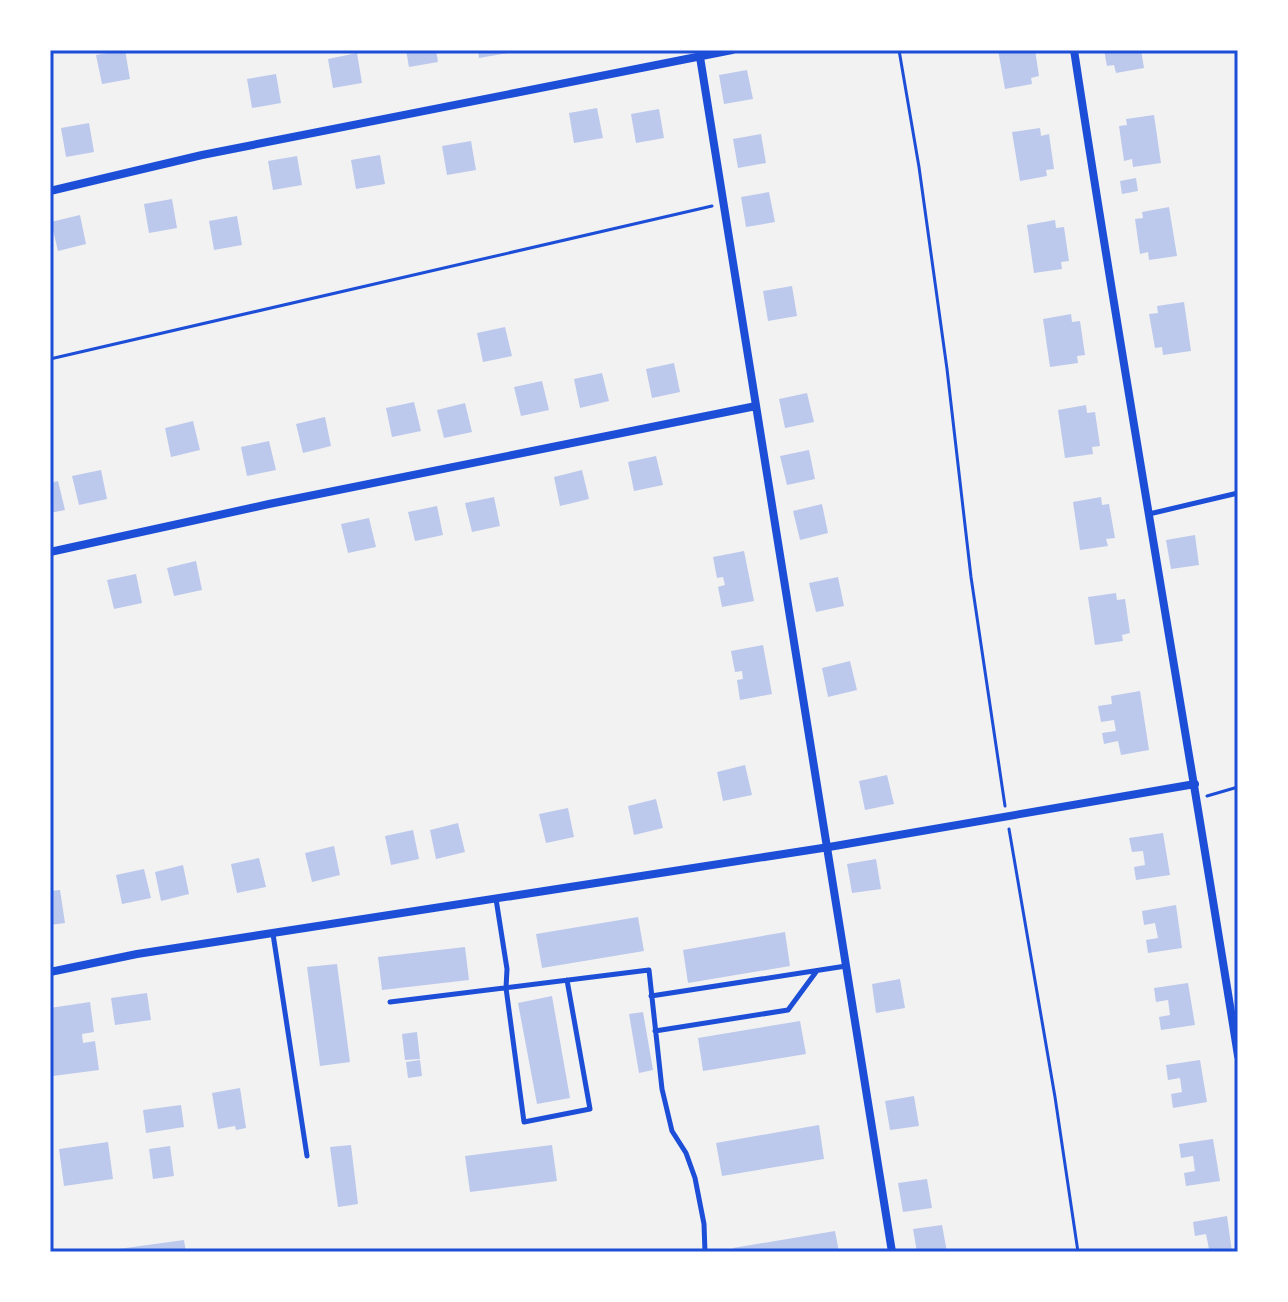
<svg xmlns="http://www.w3.org/2000/svg" width="1288" height="1302" viewBox="0 0 1288 1302" font-family="'Nunito Sans',sans-serif">
	<rect width="100%" height="100%" fill="#f2f2f2"/>
	<path fill="#bdc9ec" d="M125 50 130 79 102 84 96 55Z
		M406 50H436L438 62 409 67Z
		M478 50H507L508 53 479 58Z
		M998 50H1035L1039 76 1031 78 1032 84 1005 89Z
		M1104 50H1141L1144 68 1116 73 1114 65 1107 66Z
		M357 53 362 83 333 88 328 59Z
		M747 70 753 99 724 104 719 75Z
		M276 74 281 103 252 108 247 79Z
		M597 108 603 138 574 143 569 113Z
		M659 109 664 138 636 143 631 114Z
		M1154 115 1161 163 1133 167 1132 159 1124 161 1119 126 1127 125 1126 119Z
		M89 123 94 152 66 157 61 128Z
		M1040 128 1041 136 1049 134 1054 169 1046 170 1047 176 1020 181 1012 132Z
		M761 134 766 163 738 168 733 139Z
		M471 141 476 170 447 175 442 146Z
		M380 155 385 184 356 189 351 160Z
		M297 156 302 185 273 190 268 161Z
		M1136 178 1138 191 1122 194 1120 181Z
		M769 192 775 222 746 227 741 197Z
		M172 199 177 228 149 233 144 204Z
		M1169 207 1177 256 1149 260 1148 252 1140 254 1135 219 1143 218 1142 212Z
		M80 215 86 244 58 251 51 222Z
		M237 216 242 245 214 250 209 221Z
		M1055 220 1056 228 1064 227 1069 261 1061 262 1062 269 1034 273 1027 225Z
		M792 286 797 316 768 321 763 291Z
		M1184 302 1191 351 1163 355 1162 347 1155 348 1149 314 1158 313 1157 306Z
		M1071 314 1072 322 1080 321 1085 355 1077 356 1078 363 1050 367 1043 319Z
		M505 327 512 356 483 362 477 333Z
		M674 363 680 392 652 398 646 369Z
		M602 373 609 401 580 408 574 379Z
		M542 381 549 410 521 416 514 387Z
		M807 393 814 422 785 428 779 399Z
		M414 402 421 431 392 437 386 408Z
		M465 403 472 432 444 438 437 410Z
		M1086 405 1087 413 1095 412 1100 446 1092 447 1093 454 1065 458 1058 410Z
		M325 417 331 446 303 453 296 424Z
		M193 421 200 450 171 457 165 428Z
		M269 441 276 470 247 476 241 447Z
		M809 450 815 479 787 485 780 456Z
		M656 456 663 485 634 491 628 462Z
		M101 470 107 499 79 505 72 476Z
		M582 470 589 499 560 506 554 477Z
		M58 481 65 510 50 513V483Z
		M494 497 500 526 472 532 465 503Z
		M1101 497 1102 505 1109 504 1115 538 1106 539 1108 546 1080 550 1073 502Z
		M822 504 828 533 800 540 793 511Z
		M437 506 443 535 415 541 408 512Z
		M369 518 376 547 348 553 341 524Z
		M1195 535 1199 565 1171 569 1166 540Z
		M744 551 754 601 722 607 718 587 725 585 723 577 717 578 713 557Z
		M196 561 202 590 174 596 167 568Z
		M136 574 142 603 114 609 107 580Z
		M838 577 844 606 816 612 809 583Z
		M1116 593 1117 600 1125 599 1130 633 1122 635 1123 641 1095 645 1088 597Z
		M763 645 772 694 740 700 737 680 743 679 742 671 735 672 731 651Z
		M850 661 857 690 828 697 822 668Z
		M1140 691 1149 750 1121 755 1118 741 1104 744 1102 733 1116 731 1114 720 1101 722 1098 706 1112 704 1111 696Z
		M745 765 752 795 723 801 717 772Z
		M887 775 894 804 865 810 859 781Z
		M656 799 663 828 634 835 628 806Z
		M568 808 574 837 546 843 539 814Z
		M458 823 465 852 436 859 430 830Z
		M413 830 419 859 391 865 385 836Z
		M1163 833 1170 875 1136 880 1134 867 1145 865 1143 851 1132 852 1129 838Z
		M334 846 340 875 312 882 305 853Z
		M259 858 266 887 237 893 231 864Z
		M876 859 881 889 852 893 847 864Z
		M183 865 189 894 161 901 155 872Z
		M144 869 151 898 122 904 116 875Z
		M60 890 65 923 50 925V891Z
		M1176 905 1182 948 1148 953 1146 940 1158 938 1155 923 1144 925 1142 911Z
		M638 917 644 951 542 968 536 934Z
		M785 932 790 966 688 983 683 950Z
		M465 947 469 980 382 990 378 957Z
		M337 964 350 1062 320 1066 307 967Z
		M900 979 905 1008 876 1013 872 984Z
		M1188 983 1195 1025 1161 1030 1159 1017 1170 1015 1168 1000 1156 1002 1154 988Z
		M147 993 151 1020 115 1025 111 998Z
		M552 996 570 1098 537 1104 518 1003Z
		M90 1002 94 1032 82 1034 83 1043 95 1041 99 1070 53 1076 50 1061V1008Z
		M643 1012 653 1070 639 1073 629 1014Z
		M800 1021 806 1054 703 1071 698 1038Z
		M417 1032 420 1059 405 1060 402 1034Z
		M420 1060 422 1076 408 1078 406 1062Z
		M1200 1060 1207 1102 1173 1108 1171 1094 1182 1092 1180 1078 1168 1080 1166 1065Z
		M240 1088 246 1128 236 1130 235 1126 218 1129 212 1093Z
		M914 1096 919 1126 890 1130 885 1101Z
		M181 1105 184 1127 146 1133 143 1110Z
		M819 1125 824 1159 722 1176 716 1143Z
		M1213 1139 1220 1181 1186 1186 1184 1173 1195 1171 1193 1156 1181 1158 1179 1144Z
		M108 1142 113 1179 64 1186 59 1149Z
		M351 1145 358 1204 338 1207 330 1147Z
		M552 1145 557 1181 470 1192 465 1156Z
		M170 1146 174 1176 153 1179 149 1149Z
		M927 1179 932 1208 903 1212 898 1183Z
		M1227 1216 1232 1252H1198V1250L1209 1249 1206 1234 1195 1236 1193 1222Z
		M942 1225 947 1252H917L913 1229Z
		M835 1231 839 1252H734L733 1248Z
		M184 1240 186 1252H111V1250Z"/>
	<g fill="none" stroke-linecap="round" stroke-linejoin="round">
		<path stroke="#1d4ed8" stroke-width="3" d="M899 50 919 167 947 369 971 577 1005 806
			M50 359 712 206
			M1207 796 1238 787
			M1009 829 1055 1097 1078 1252"/>
		<path stroke="#1d4ed8" stroke-width="5" d="M1149 514 1238 493
			M496 899 507 969 506 988 524 1122 590 1109 567 980
			M273 934 307 1156
			M651 996 846 966
			M390 1002 649 970 662 1089 672 1131 686 1153 695 1178 704 1224 705 1252
			M655 1031 788 1010 816 972"/>
		<path stroke="#1d4ed8" stroke-width="8" d="M1074 50C1125 386 1185 720 1238 1056
			M700 57 892 1252
			M50 191 202 155 732 50
			M50 552 269 504 756 406
			M50 972 137 954 829 847 1195 784"/>
	</g>
	<rect width="1288" height="1302" fill="none" stroke="#ffffff" stroke-width="104"/>
	<rect x="52" y="52" width="1184" height="1198" fill="none" stroke="#1d4ed8" stroke-width="3"/>
</svg>
